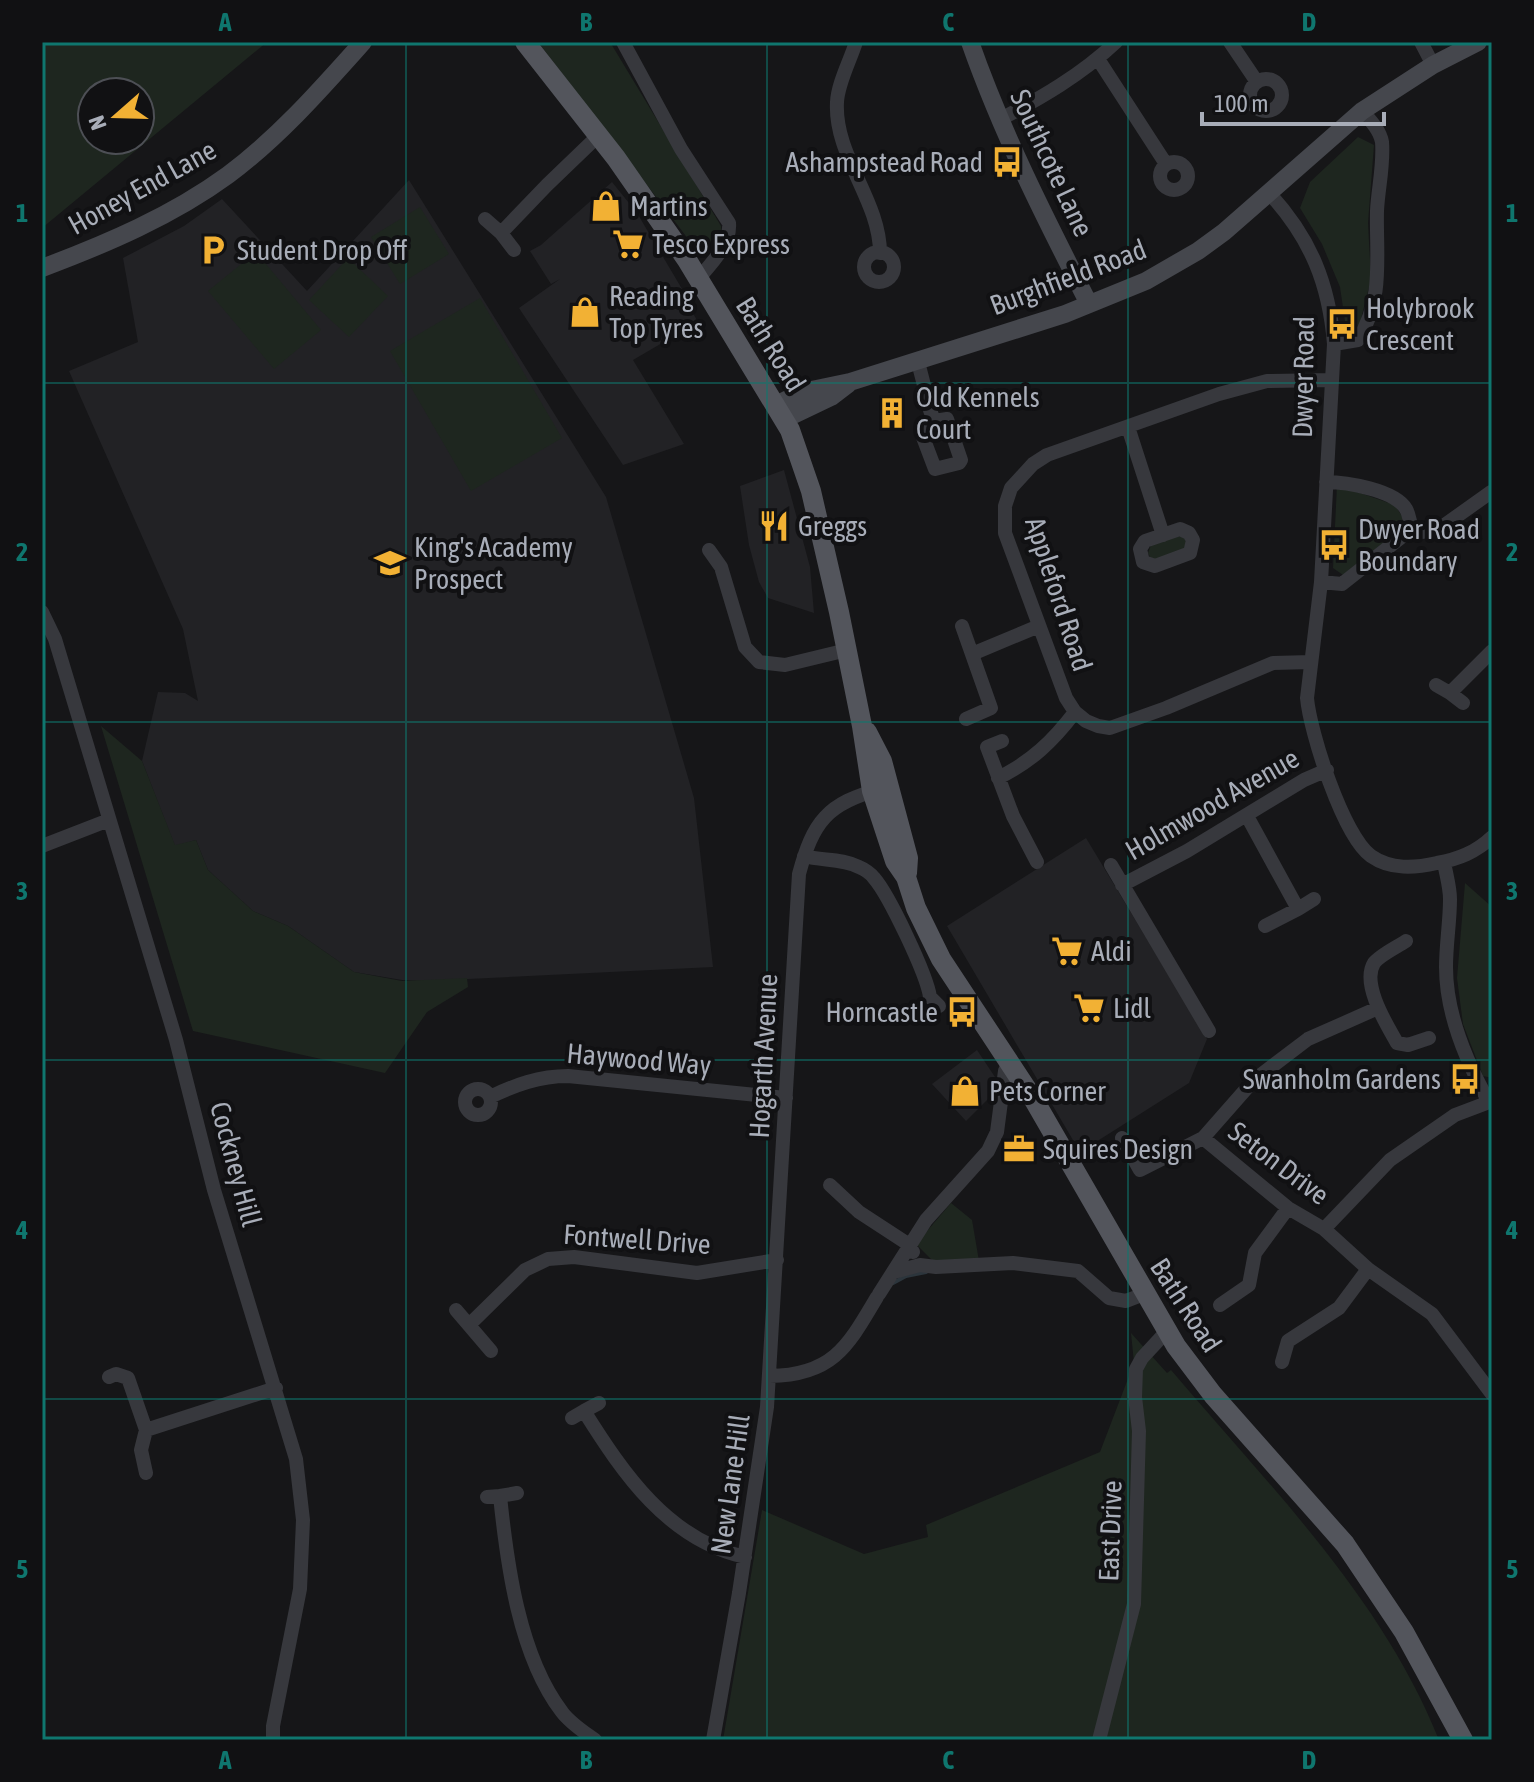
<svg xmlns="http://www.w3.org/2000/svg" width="1534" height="1782" viewBox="0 0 1534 1782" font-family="'Asap Condensed',sans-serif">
	<rect width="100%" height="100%" fill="#161618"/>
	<path fill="#222225" d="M409 180 606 497 694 798 713 967 426 981 402 980 354 972 288 926 253 911 208 870 196 840 175 846 142 761 158 692 185 693 198 701 183 629 69 371 138 342 123 258 184 226 222 199 307 291Z
		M612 182 637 213 685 294 683 296 698 322 633 360 684 444 623 465 519 308 560 279 551 284 530 251 541 245Z
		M784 470 810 567 814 613 768 598 759 582 749 545 740 486Z
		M1086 838 1207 1039 1189 1083 1080 1152 947 926Z
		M977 1050 1001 1086 966 1121 932 1084Z"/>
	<path fill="#1e261f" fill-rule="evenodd" d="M42 42H267L42 228ZM92 92H140V140H92Z
		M538 42H610L721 226 722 237 718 245 695 248Z
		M1358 137 1374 145 1368 223 1371 279 1358 331 1347 335 1340 287 1322 244 1300 208 1310 182Z
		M420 207 449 254 400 284 371 237Z
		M256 252 321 330 274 369 208 291Z
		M348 258 388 296 349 337 309 300Z
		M480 298 562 438 471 491 390 351Z
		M1337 485 1395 505 1403 518 1398 531 1343 575 1333 568Z
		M1175 535 1185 538 1187 547 1160 562 1151 559 1148 553 1151 545Z
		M101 726 142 761 175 845 196 840 208 870 253 911 288 926 354 972 402 981 467 978 468 987 427 1012 385 1073 193 1031Z
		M1465 883 1492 907V1078L1483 1076 1463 1024 1457 978Z
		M951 1203 972 1220 979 1261 932 1260 916 1244Z
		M1131 1333 1167 1373 1171 1370C1269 1486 1382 1597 1439 1740H723L762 1510 864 1554 928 1537 926 1525 1100 1452 1134 1363Z"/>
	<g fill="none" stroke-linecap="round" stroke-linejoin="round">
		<path stroke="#2c353c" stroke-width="4" d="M893 1283 906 1276 926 1272"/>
		<path stroke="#37383d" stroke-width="14" d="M623 42 681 149 729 223C731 244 711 264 698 279
			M856 42C850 61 838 83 837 102 834 156 880 200 880 253
			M1230 42 1257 82
			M1421 42 1433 65
			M1098 59 1166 164
			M1250 95a16 16 0 1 1 32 0a16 16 0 1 1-32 0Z
			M999 120C1041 98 1081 75 1116 42
			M1160 176a14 14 0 1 1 28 0a14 14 0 1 1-28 0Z
			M1270 194C1311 239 1329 284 1334 344L1321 582 1307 698C1310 732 1343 836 1371 856 1391 870 1415 868 1437 863 1459 859 1476 852 1492 837
			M485 219 501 233 547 185 599 135
			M501 233 514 250
			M864 267a15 15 0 1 1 30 0a15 15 0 1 1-30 0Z
			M1334 344 1358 340C1384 299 1376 257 1377 211 1378 189 1384 165 1382 142 1380 130 1370 120 1362 111
			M918 362 926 393
			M930 410 934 421 947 419 961 460 959 463 935 469 921 432 922 429 934 421
			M1128 427 1163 535
			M1180 529 1189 533 1193 540 1190 553 1155 566 1143 562 1140 549 1145 541Z
			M1404 535 1439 529 1491 492
			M709 550 721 567 745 647 759 662 785 665 847 650
			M1321 582 1342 584 1404 535 1410 521C1409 517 1408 512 1406 509 1395 490 1346 482 1326 482
			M42 612 55 639 176 1040 214 1190 296 1459 303 1520 300 1589 273 1726V1740
			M962 626 991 708 966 719
			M972 654 1039 626
			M1311 662 1273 663 1166 708 1110 728 1098 726 1086 721 1075 712 1066 698 1005 533V506L1011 488 1033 464 1047 455 1219 394 1267 381 1332 380
			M1436 685 1450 693 1492 651
			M1450 693 1463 703
			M1002 741 987 747 1013 816 1037 862
			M998 778C1031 762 1053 741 1075 712
			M1247 816 1298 909 1265 926
			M42 846 109 820
			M804 856C822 861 842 858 859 867 864 869 871 874 874 878 889 895 927 975 930 997L939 1006
			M1444 862C1446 874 1450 887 1450 899 1450 922 1446 944 1446 967 1446 1013 1467 1063 1489 1102
			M1111 865 1209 1031
			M1122 885 1187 851 1304 780 1327 770
			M1298 909 1314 899
			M1406 941C1397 947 1380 955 1374 963 1361 984 1387 1025 1397 1043L1408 1045 1429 1038
			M465 1102a13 13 0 1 1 26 0a13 13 0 1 1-26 0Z
			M490 1097C515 1085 539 1076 568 1076L786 1098
			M1122 1138 1140 1170 1203 1138 1254 1080 1308 1039 1378 1008
			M1203 1138 1288 1208 1324 1229 1368 1269 1432 1314 1492 1394
			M830 1185 859 1212 908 1244 913 1252
			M1324 1229 1390 1160 1455 1115 1492 1101
			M894 1272 920 1265 936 1267 1013 1263 1078 1271 1109 1298 1126 1301 1144 1294
			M879 1294 926 1220 988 1151 997 1132 1005 1071 1009 1063
			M1220 1305 1249 1285 1255 1253 1288 1208
			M456 1310 491 1351
			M470 1324 525 1270 548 1259 574 1257 697 1273 777 1260
			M1282 1362 1288 1341 1339 1308 1368 1269
			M770 1376C833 1375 848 1346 877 1297
			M109 1377 116 1374 128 1378 146 1430
			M584 1411 599 1403
			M572 1418 584 1411C623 1473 668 1540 745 1557
			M146 1473 141 1450 146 1430 276 1388
			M500 1496 517 1493
			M487 1497 500 1496C507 1564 519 1656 562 1712 570 1723 584 1732 595 1740
			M713 1740 739 1593 767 1407 799 874C813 822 827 803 881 789
			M1099 1740 1134 1604 1139 1431 1135 1397 1136 1369 1142 1358 1167 1331"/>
		<path stroke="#45474d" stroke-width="18" d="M970 42C1002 133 1045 218 1089 304
			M42 268C106 244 172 216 228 175 279 137 321 89 363 42
			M776 405 802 392 850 382 1065 314 1146 281 1198 251 1224 232 1362 111 1433 65 1478 42
			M785 419 831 397 848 384"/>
		<path stroke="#53555c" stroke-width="20" d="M525 42 616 158 687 260 790 430 811 491 839 612 862 726 872 791 895 861 906 877 916 908 941 959 1034 1100 1176 1346 1213 1395 1345 1544 1404 1632 1463 1740
			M867 732 882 761 908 858 907 873"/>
	</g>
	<path fill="none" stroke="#0f766e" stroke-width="2" stroke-opacity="0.55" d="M406 42V1740M767 42V1740M1128 42V1740M42 383H1492M42 722H1492M42 1060H1492M42 1399H1492"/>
	<defs>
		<symbol id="bus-bare" viewBox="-9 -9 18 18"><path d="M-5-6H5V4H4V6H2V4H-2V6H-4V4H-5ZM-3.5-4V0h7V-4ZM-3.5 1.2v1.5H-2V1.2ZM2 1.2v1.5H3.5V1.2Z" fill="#f2b134" stroke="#111113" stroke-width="2.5" paint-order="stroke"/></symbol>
		<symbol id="shop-bare" viewBox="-9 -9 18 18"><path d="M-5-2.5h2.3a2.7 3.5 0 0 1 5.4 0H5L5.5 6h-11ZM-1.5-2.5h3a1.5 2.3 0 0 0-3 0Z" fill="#f2b134" stroke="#111113" stroke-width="2.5" paint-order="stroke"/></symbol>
		<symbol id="supermarket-bare" viewBox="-9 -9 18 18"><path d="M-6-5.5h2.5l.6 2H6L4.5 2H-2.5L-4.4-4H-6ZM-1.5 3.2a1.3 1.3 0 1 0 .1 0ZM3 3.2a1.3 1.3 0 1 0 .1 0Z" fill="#f2b134" stroke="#111113" stroke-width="2.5" paint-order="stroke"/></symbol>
		<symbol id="parking-bare" viewBox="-9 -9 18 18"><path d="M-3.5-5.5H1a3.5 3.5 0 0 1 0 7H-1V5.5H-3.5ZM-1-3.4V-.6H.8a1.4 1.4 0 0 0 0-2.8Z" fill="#f2b134" stroke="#111113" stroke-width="2.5" paint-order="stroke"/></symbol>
		<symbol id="building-bare" viewBox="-9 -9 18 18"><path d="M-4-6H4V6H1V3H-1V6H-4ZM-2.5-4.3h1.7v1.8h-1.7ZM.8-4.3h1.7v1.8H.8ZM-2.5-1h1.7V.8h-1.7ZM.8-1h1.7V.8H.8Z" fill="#f2b134" stroke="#111113" stroke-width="2.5" paint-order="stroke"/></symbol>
		<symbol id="restaurant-bare" viewBox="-9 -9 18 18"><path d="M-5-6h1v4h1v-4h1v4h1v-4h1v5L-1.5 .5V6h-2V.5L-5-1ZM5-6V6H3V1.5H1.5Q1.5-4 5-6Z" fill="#f2b134" stroke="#111113" stroke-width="2.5" paint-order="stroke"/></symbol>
		<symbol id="school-bare" viewBox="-9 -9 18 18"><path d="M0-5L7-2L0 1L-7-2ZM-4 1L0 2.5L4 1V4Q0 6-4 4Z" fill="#f2b134" stroke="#111113" stroke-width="2.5" paint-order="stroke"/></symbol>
		<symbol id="office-bare" viewBox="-9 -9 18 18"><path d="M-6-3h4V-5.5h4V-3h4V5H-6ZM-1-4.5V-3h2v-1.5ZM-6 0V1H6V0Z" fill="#f2b134" stroke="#111113" stroke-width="2.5" paint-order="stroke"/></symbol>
	</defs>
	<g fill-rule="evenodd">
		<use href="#bus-bare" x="985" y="140" width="44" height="44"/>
		<use href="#shop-bare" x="584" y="184" width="44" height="44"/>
		<use href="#supermarket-bare" x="606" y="222" width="44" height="44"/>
		<use href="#parking-bare" x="191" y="228" width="44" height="44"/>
		<use href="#shop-bare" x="563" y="290" width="44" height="44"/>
		<use href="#bus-bare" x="1320" y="302" width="44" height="44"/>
		<use href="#building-bare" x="870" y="391" width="44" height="44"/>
		<use href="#restaurant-bare" x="752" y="504" width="44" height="44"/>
		<use href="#bus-bare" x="1312" y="523" width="44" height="44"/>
		<use href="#school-bare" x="368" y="541" width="44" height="44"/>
		<use href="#supermarket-bare" x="1045" y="929" width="44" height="44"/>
		<use href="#supermarket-bare" x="1067" y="986" width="44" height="44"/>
		<use href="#bus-bare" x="940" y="990" width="44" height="44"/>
		<use href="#bus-bare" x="1443" y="1057" width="44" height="44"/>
		<use href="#shop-bare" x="943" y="1069" width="44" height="44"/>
		<use href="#office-bare" x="997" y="1127" width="44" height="44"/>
	</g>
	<g text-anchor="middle" stroke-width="8" stroke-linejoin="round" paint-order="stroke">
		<g font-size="28" fill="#a8adb8" stroke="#111113" text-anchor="start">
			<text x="983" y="172" text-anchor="end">Ashampstead Road</text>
			<text x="630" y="216">Martins</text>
			<text x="652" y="254">Tesco Express</text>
			<text x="237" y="260">Student Drop Off</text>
			<text x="609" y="306">Reading<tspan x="609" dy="32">Top Tyres</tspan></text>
			<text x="1366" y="318">Holybrook<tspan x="1366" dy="32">Crescent</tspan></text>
			<text x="916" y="407">Old Kennels<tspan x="916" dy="32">Court</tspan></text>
			<text x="798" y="536">Greggs</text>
			<text x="1358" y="539">Dwyer Road<tspan x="1358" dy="32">Boundary</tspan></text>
			<text x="414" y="557">King's Academy<tspan x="414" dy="32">Prospect</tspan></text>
			<text x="1091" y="961">Aldi</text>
			<text x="1113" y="1018">Lidl</text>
			<text x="938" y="1022" text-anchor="end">Horncastle</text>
			<text x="1441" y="1089" text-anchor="end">Swanholm Gardens</text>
			<text x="989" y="1101">Pets Corner</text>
			<text x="1043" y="1159">Squires Design</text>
		</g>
		<g font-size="28" fill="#a8adb8" stroke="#111113">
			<text transform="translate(1052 163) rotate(65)" y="10">Southcote Lane</text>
			<text transform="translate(142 187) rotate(-29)" y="10">Honey End Lane</text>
			<text transform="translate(1068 277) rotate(-21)" y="10">Burghfield Road</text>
			<text transform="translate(771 344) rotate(58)" y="10">Bath Road</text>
			<text transform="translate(1303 377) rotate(-89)" y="10">Dwyer Road</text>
			<text transform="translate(1059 594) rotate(72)" y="10">Appleford Road</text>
			<text transform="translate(1212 804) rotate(-30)" y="10">Holmwood Avenue</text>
			<text transform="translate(763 1056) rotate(-87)" y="10">Hogarth Avenue</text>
			<text transform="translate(639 1059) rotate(5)" y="10">Haywood Way</text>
			<text transform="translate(1279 1163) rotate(37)" y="10">Seton Drive</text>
			<text transform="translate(236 1164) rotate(75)" y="10">Cockney Hill</text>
			<text transform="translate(637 1239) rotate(4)" y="10">Fontwell Drive</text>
			<text transform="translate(1186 1305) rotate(57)" y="10">Bath Road</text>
			<text transform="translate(730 1484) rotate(-82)" y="10">New Lane Hill</text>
			<text transform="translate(1110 1531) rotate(-88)" y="10">East Drive</text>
		</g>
	</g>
	<rect width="1534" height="1782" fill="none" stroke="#111113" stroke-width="88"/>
	<g transform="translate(116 116) rotate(250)"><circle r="38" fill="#111113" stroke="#4d4f55" stroke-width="2"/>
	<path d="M0-6L14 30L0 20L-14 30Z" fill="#f2b134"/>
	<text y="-12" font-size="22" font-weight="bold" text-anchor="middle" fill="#a8adb8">N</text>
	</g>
	<path d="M1202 112v12h182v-12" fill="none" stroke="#a8adb8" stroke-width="4"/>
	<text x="1214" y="112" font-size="24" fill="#a8adb8" stroke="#111113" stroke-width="6" paint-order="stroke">100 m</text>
	<rect x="44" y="44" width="1446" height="1694" fill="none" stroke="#0f766e" stroke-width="3"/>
	<g font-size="26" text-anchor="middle" font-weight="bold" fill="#0f766e">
		<text x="225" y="31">A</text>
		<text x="586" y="31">B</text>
		<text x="948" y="31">C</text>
		<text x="1309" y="31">D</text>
		<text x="22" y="222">1</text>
		<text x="1512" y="222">1</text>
		<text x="22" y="561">2</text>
		<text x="1512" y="561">2</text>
		<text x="22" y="900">3</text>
		<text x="1512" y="900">3</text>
		<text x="22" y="1239">4</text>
		<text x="1512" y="1239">4</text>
		<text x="22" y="1578">5</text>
		<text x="1512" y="1578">5</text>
		<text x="225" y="1769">A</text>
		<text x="586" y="1769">B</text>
		<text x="948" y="1769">C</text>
		<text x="1309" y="1769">D</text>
	</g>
</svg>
